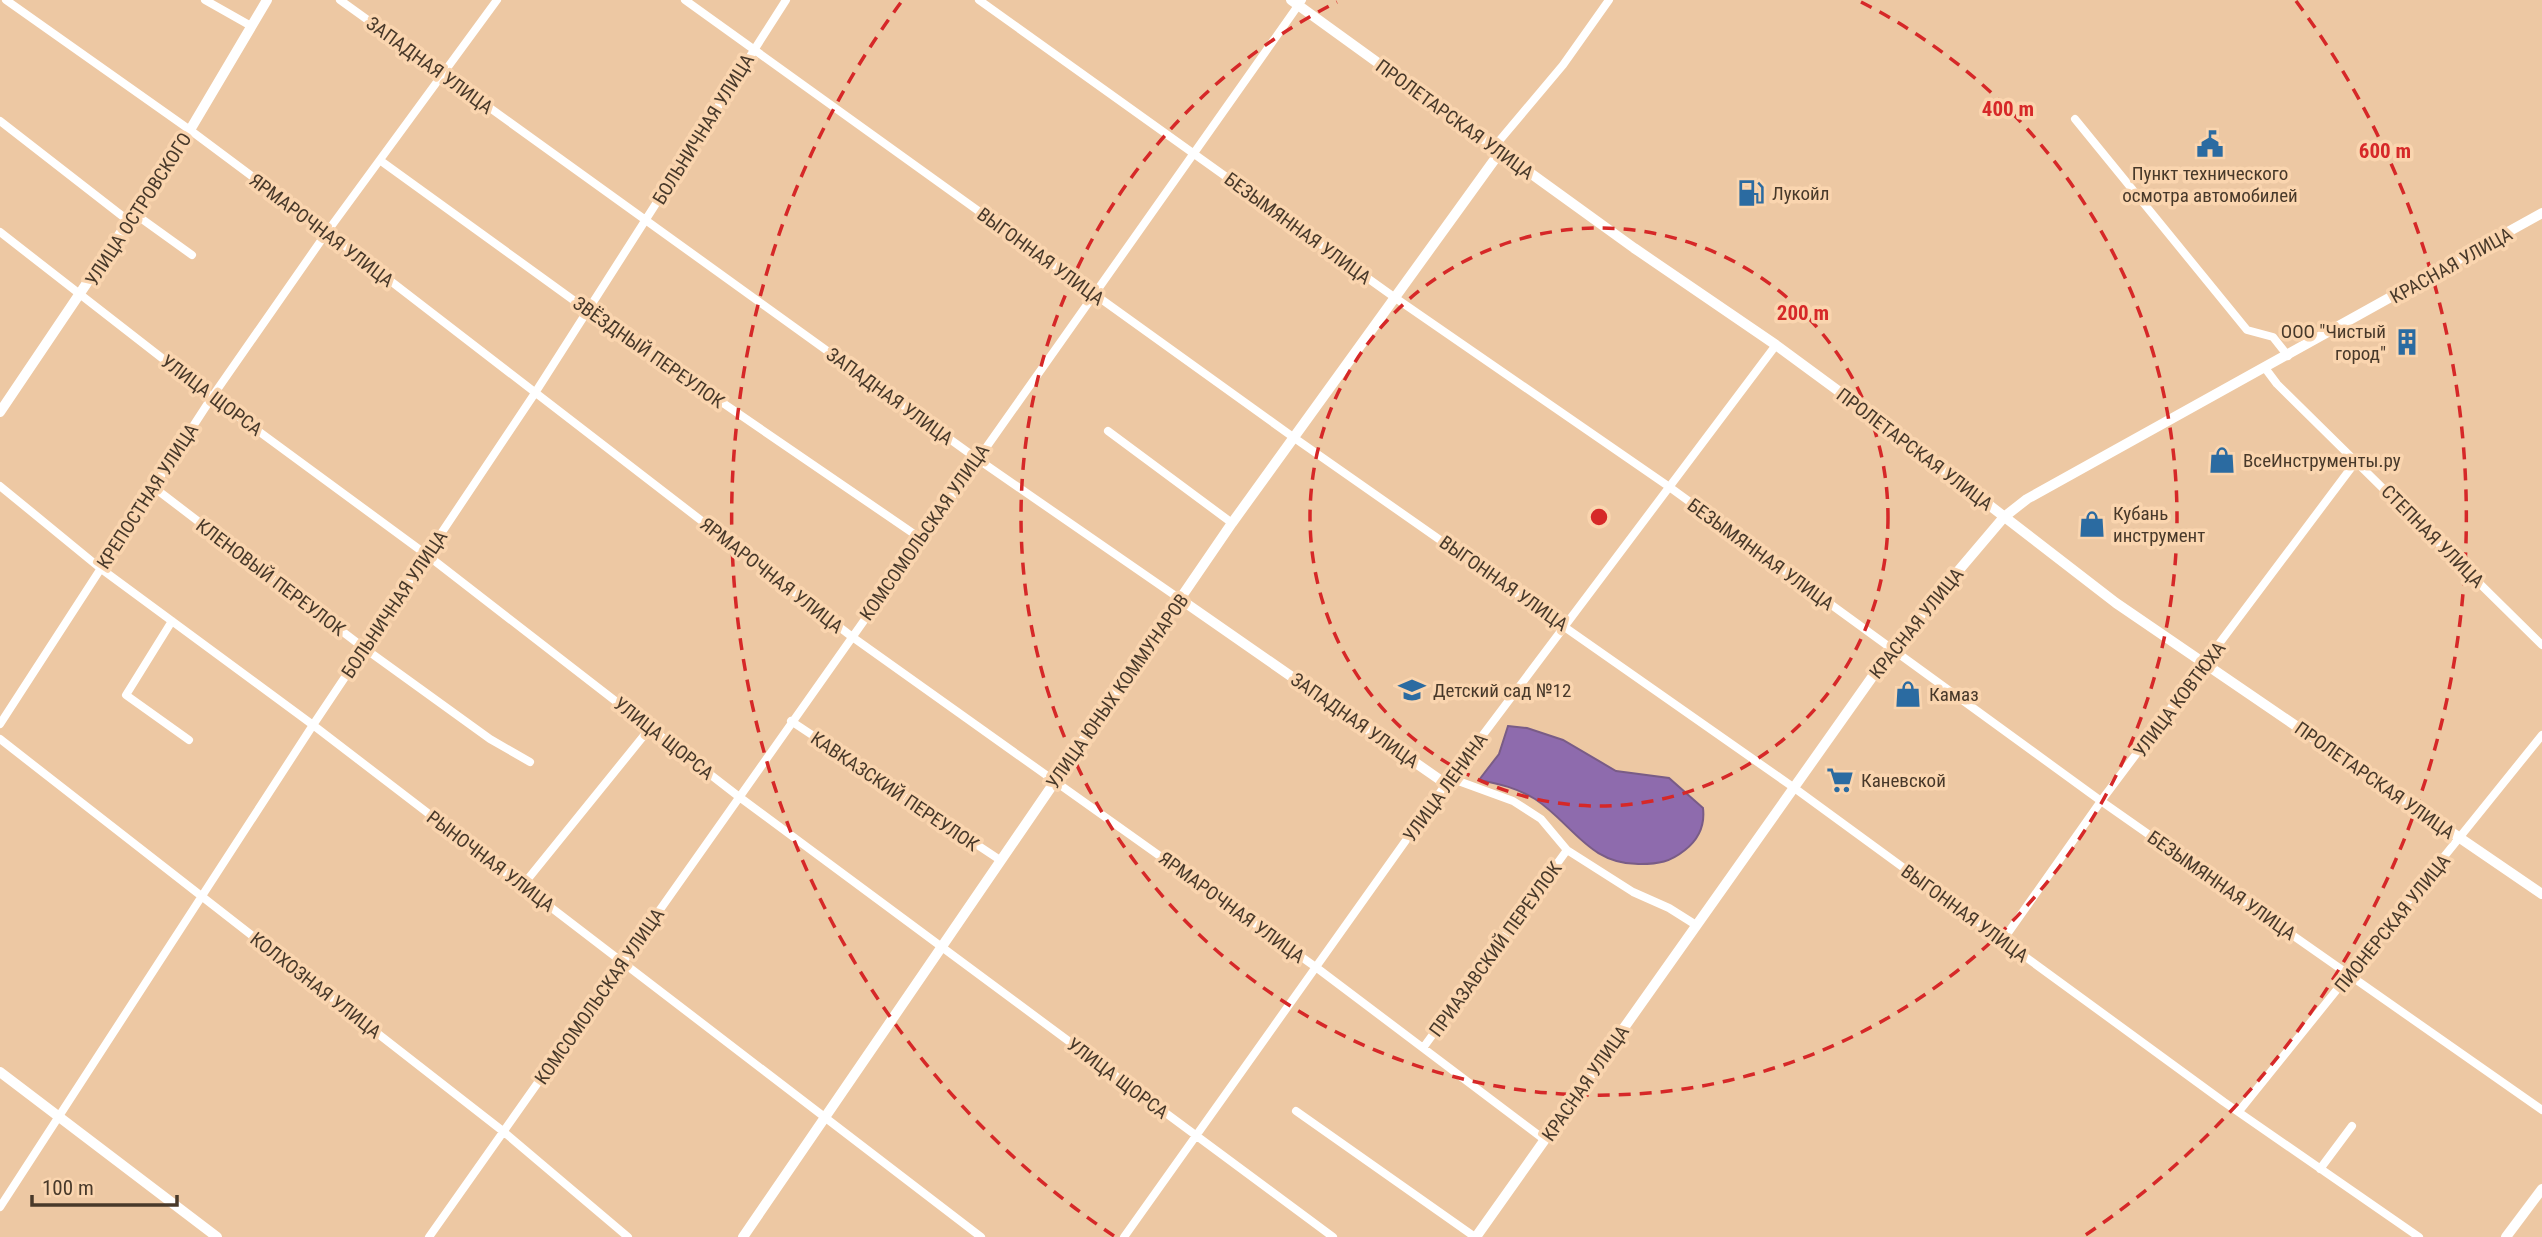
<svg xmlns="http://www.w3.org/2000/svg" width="2542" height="1237" viewBox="0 0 2542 1237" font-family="'Roboto Condensed',sans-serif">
	<rect width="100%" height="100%" fill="#edc8a3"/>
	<path fill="#8e6bad" stroke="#795c86" stroke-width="2" d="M1508 726 1527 728 1563 740 1616 771 1669 778 1703 808C1705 825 1699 839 1685 850 1670 862 1659 864 1640 864 1589 865 1573 824 1535 799 1517 788 1500 784 1479 780L1499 754Z"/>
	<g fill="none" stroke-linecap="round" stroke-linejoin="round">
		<path stroke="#fff" stroke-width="8" d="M6 0 190 130 327 232 851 636 1317 968 1545 1140
			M205 0 251 26
			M340 0 976 458 1180 599
			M685 0 1293 437 1793 787 2224 1102 2419 1237
			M979 0 1394 297 1668 486 2101 801 2542 1110
			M2075 119 2247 330 2273 337 2288 356
			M0 121 130 222
			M1494 147 1563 65 1609 0
			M381 161 587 310 920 538
			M135 214 192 255
			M0 232 212 397 427 555 738 796 1333 1237
			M2265 368 2277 384 2542 645
			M1108 431 1232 523
			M0 486 100 568 313 725 981 1237
			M152 486 364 648 490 739 530 762
			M172 621 126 695 189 740
			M791 721 1000 860
			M0 724 212 397 327 232 497 0
			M0 739 504 1132 628 1237
			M1450 778 1513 801 1541 819 1567 850 1633 892 1669 908 1696 925
			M523 885 650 728
			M2003 940 2101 801 2357 460
			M1423 1048 1567 850
			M2240 1110 2542 735
			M1296 1111 1475 1237
			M2320 1169 2352 1126
			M0 1207 313 725 535 393 786 0
			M429 1237 1302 0
			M1124 1237 1446 784 1776 345"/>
		<path stroke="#fff" stroke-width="10" d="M1291 0 1634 248 1776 345 1901 437 2116 603 2542 894
			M0 412 190 130 267 0
			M1180 599 1446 784
			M0 1072 217 1237
			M743 1237 1232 523 1500 152
			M1476 1237 1892 649 2004 517 2027 499 2542 213
			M2506 1237 2542 1189"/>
	</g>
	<g fill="none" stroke="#d62828" stroke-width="3.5" stroke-dasharray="12 9">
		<circle cx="1599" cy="517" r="289"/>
		<path d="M1861 2A578 578 0 1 1 1337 2"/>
		<path d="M1114 1236A867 867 0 0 1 902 1M2296 1A867 867 0 0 1 2084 1236"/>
	</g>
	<defs>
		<symbol id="civic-bare" viewBox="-9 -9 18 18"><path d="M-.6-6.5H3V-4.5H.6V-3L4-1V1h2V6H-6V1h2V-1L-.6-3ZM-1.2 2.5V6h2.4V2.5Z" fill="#2b6ba1" stroke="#fad5af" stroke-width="2.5" paint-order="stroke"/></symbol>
		<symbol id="fuel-bare" viewBox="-9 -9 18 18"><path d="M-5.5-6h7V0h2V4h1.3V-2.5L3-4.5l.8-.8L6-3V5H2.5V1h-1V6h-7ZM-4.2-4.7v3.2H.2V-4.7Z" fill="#2b6ba1" stroke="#fad5af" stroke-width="2.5" paint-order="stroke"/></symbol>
		<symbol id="building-bare" viewBox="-9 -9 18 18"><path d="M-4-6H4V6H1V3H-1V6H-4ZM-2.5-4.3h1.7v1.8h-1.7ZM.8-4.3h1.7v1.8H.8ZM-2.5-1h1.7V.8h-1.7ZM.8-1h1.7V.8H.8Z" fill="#2b6ba1" stroke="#fad5af" stroke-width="2.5" paint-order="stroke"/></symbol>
		<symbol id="shop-bare" viewBox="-9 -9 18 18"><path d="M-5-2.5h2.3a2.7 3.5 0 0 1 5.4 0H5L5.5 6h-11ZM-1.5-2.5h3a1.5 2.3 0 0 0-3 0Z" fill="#2b6ba1" stroke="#fad5af" stroke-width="2.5" paint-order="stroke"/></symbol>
		<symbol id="school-bare" viewBox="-9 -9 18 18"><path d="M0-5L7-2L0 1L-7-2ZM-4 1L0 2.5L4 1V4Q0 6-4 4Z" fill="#2b6ba1" stroke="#fad5af" stroke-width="2.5" paint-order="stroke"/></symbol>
		<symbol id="supermarket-bare" viewBox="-9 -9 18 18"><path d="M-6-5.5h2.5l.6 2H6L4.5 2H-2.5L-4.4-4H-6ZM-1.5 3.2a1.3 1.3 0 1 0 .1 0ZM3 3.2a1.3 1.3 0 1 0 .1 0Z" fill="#2b6ba1" stroke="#fad5af" stroke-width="2.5" paint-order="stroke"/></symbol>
	</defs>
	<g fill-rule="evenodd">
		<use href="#civic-bare" x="2191" y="125" width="38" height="38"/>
		<use href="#fuel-bare" x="1732" y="174" width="38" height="38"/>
		<use href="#building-bare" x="2388" y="323" width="38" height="38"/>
		<use href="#shop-bare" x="2203" y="441" width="38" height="38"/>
		<use href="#shop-bare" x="2073" y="505" width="38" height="38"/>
		<use href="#school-bare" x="1393" y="671" width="38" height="38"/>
		<use href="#shop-bare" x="1889" y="675" width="38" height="38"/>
		<use href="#supermarket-bare" x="1821" y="761" width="38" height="38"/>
	</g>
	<g text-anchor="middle" stroke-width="7" stroke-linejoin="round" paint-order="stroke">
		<g font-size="19" fill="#48392a" stroke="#fad5af">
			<text transform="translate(430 65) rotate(36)" y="7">ЗАПАДНАЯ УЛИЦА</text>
			<text transform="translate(1455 119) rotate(36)" y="7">ПРОЛЕТАРСКАЯ УЛИЦА</text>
			<text transform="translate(703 129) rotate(-58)" y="7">БОЛЬНИЧНАЯ УЛИЦА</text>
			<text transform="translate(138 209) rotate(-57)" y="7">УЛИЦА ОСТРОВСКОГО</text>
			<text transform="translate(1298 228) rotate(36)" y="7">БЕЗЫМЯННАЯ УЛИЦА</text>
			<text transform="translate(322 230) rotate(37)" y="7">ЯРМАРОЧНАЯ УЛИЦА</text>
			<text transform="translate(1041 256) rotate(36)" y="7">ВЫГОННАЯ УЛИЦА</text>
			<text transform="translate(2451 265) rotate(-29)" y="7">КРАСНАЯ УЛИЦА</text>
			<text transform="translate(649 352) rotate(35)" y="7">ЗВЁЗДНЫЙ ПЕРЕУЛОК</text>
			<text transform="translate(212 395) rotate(37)" y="7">УЛИЦА ЩОРСА</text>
			<text transform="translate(890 396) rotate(36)" y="7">ЗАПАДНАЯ УЛИЦА</text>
			<text transform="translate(1915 449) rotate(37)" y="7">ПРОЛЕТАРСКАЯ УЛИЦА</text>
			<text transform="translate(147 496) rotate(-57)" y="7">КРЕПОСТНАЯ УЛИЦА</text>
			<text transform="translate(924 532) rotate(-55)" y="7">КОМСОМОЛЬСКАЯ УЛИЦА</text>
			<text transform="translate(2433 536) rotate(45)" y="7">СТЕПНАЯ УЛИЦА</text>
			<text transform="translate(1761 554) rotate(36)" y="7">БЕЗЫМЯННАЯ УЛИЦА</text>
			<text transform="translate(772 575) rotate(38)" y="7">ЯРМАРОЧНАЯ УЛИЦА</text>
			<text transform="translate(271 577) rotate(37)" y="7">КЛЕНОВЫЙ ПЕРЕУЛОК</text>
			<text transform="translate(1504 583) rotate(35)" y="7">ВЫГОННАЯ УЛИЦА</text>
			<text transform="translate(394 604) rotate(-56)" y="7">БОЛЬНИЧНАЯ УЛИЦА</text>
			<text transform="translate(1916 623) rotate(-51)" y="7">КРАСНАЯ УЛИЦА</text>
			<text transform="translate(1117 691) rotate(-55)" y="7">УЛИЦА ЮНЫХ КОММУНАРОВ</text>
			<text transform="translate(2179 699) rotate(-53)" y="7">УЛИЦА КОВТЮХА</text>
			<text transform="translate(1355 720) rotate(35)" y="7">ЗАПАДНАЯ УЛИЦА</text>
			<text transform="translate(664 738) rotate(38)" y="7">УЛИЦА ЩОРСА</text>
			<text transform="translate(2375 780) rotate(35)" y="7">ПРОЛЕТАРСКАЯ УЛИЦА</text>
			<text transform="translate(1445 787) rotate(-54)" y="7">УЛИЦА ЛЕНИНА</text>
			<text transform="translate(895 791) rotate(34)" y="7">КАВКАЗСКИЙ ПЕРЕУЛОК</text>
			<text transform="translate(491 861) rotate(37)" y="7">РЫНОЧНАЯ УЛИЦА</text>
			<text transform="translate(2222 885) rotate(35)" y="7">БЕЗЫМЯННАЯ УЛИЦА</text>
			<text transform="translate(1232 907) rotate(36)" y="7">ЯРМАРОЧНАЯ УЛИЦА</text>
			<text transform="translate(1965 913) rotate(36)" y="7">ВЫГОННАЯ УЛИЦА</text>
			<text transform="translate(2392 923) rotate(-51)" y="7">ПИОНЕРСКАЯ УЛИЦА</text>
			<text transform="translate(1495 949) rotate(-54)" y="7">ПРИАЗАВСКИЙ ПЕРЕУЛОК</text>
			<text transform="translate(316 985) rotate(38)" y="7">КОЛХОЗНАЯ УЛИЦА</text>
			<text transform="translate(599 996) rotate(-55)" y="7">КОМСОМОЛЬСКАЯ УЛИЦА</text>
			<text transform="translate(1118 1078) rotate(37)" y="7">УЛИЦА ЩОРСА</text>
			<text transform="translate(1585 1083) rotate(-55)" y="7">КРАСНАЯ УЛИЦА</text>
		</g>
		<g font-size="19" fill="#48392a" stroke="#fad5af" text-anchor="start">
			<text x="2210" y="180" text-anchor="middle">Пункт технического<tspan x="2210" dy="22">осмотра автомобилей</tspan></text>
			<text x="1772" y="200">Лукойл</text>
			<text x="2386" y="338" text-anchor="end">ООО "Чистый<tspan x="2386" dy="22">город"</tspan></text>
			<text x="2243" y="467">ВсеИнструменты.ру</text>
			<text x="2113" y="520">Кубань<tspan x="2113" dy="22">инструмент</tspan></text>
			<text x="1433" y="697">Детский сад №12</text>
			<text x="1929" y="701">Камаз</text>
			<text x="1861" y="787">Каневской</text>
		</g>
	</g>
	<circle cx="1599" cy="517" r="10" fill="#d62828" stroke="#fad5af" stroke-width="3.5"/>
	<g font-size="21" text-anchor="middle" font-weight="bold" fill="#d62828" stroke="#fad5af" stroke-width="7" stroke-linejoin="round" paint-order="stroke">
		<text x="2008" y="116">400 m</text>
		<text x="2385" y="158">600 m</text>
		<text x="1803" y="320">200 m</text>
	</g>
	<path d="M32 1195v10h145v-10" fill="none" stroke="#48392a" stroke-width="3.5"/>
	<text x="42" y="1195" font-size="21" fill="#48392a" stroke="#fad5af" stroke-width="5" paint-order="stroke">100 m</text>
</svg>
